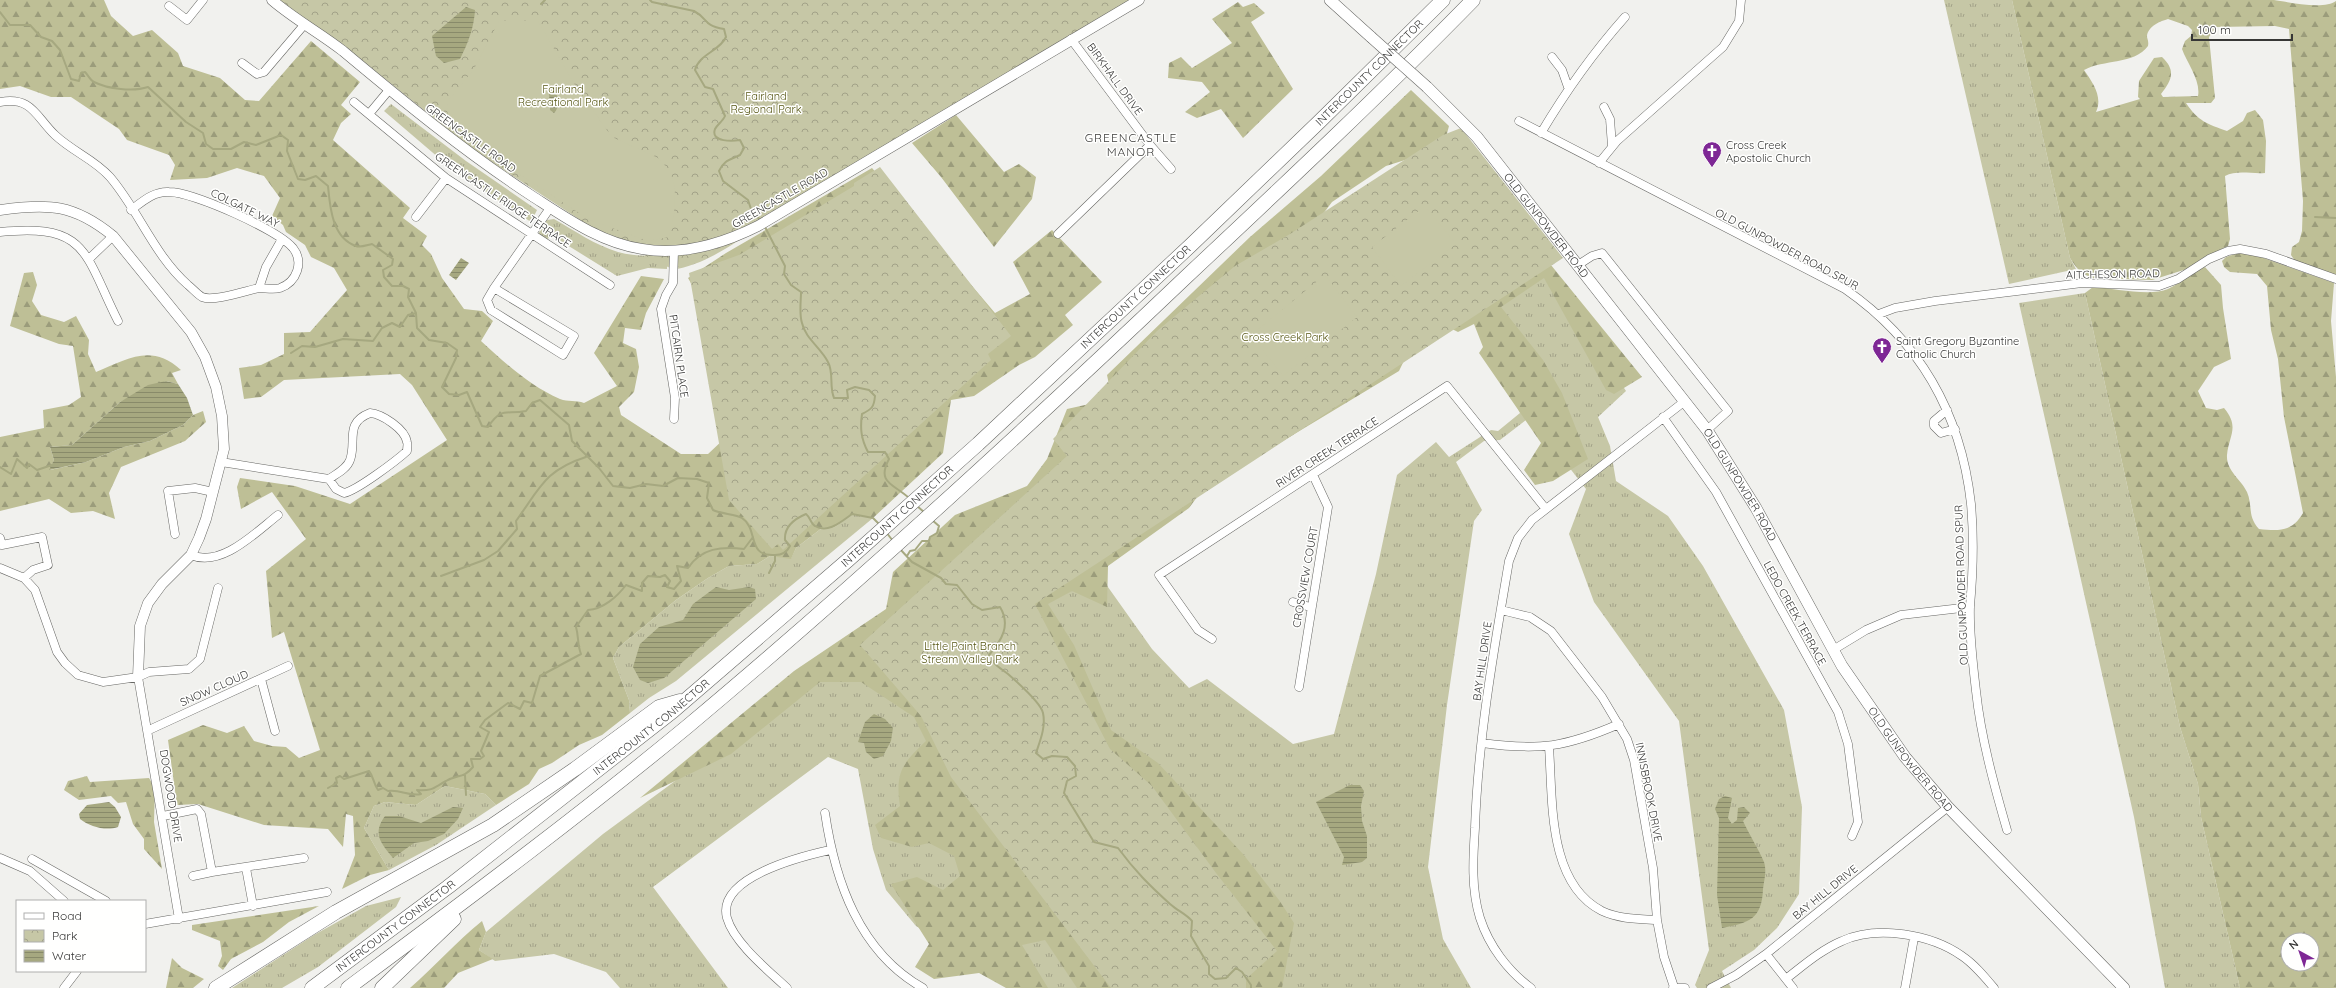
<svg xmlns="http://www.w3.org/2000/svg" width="2336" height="988" viewBox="0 0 2336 988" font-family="Quicksand,sans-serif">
	<defs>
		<pattern id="grass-tufts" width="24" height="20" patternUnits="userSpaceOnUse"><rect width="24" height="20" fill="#c6c7a6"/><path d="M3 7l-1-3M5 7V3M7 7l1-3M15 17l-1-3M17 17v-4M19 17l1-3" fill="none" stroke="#a2a288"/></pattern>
		<pattern id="forest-firs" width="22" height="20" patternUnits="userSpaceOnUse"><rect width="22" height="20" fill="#bebf96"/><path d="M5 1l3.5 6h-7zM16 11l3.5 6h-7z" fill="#9b9c7b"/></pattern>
		<pattern id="park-crowns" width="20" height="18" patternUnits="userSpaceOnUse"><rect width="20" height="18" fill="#c6c7a6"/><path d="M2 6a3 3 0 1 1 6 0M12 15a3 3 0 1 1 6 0" fill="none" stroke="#a2a288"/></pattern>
		<pattern id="water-rules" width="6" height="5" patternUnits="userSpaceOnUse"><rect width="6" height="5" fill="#a6a880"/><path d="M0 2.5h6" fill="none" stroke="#888a6a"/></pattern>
	</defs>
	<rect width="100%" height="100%" fill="#f1f1ee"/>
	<path fill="url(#grass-tufts)" d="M1944 0H2012L2070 258 2076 269 2009 284Z
		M391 104 466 161 537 210 531 222 453 170 384 111Z
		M554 219C575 231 595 245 618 252 634 257 651 254 667 260V269L648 268 617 276 551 235 547 240 538 234 547 220Z
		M1541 260 1626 391 1598 417 1610 446 1616 481 1668 516 1703 566 1784 710 1802 807 1799 894 1777 928 1754 950 1722 971 1731 988H1697L1695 985 1709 950 1679 721 1594 602 1569 534 1586 489 1530 417 1500 440 1484 441 1456 462 1482 510 1474 521 1447 705 1428 867 1443 939 1471 988H1246L1110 749 1035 604 1093 566 1152 649 1189 688 1207 679 1293 744 1334 734 1376 574 1397 475 1436 442 1449 457 1491 430 1498 431 1520 413 1471 311Z
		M2085 293 2180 727 2198 784 2201 817 2240 988H2165L2134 817 2019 303Z
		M852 514 873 518 676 681 649 698 630 713 629 700 613 658 619 647 676 600 708 578 729 566 757 564 770 556 791 558 796 548 822 528 835 527Z
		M860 645 921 716 1111 988H1018L916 926 886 890 873 849 858 769 828 757 653 887 728 988H620L606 972 554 954 495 961 479 950 486 932 603 834Z
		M445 786 485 794 496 805 436 845 389 870 364 828 374 806 385 802 416 805Z
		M401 897 396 907 318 967 282 988H232L314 935 366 906Z"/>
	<path fill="url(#forest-firs)" fill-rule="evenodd" d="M0 0H104L111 16 133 36 152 30 178 53 183 66 220 78 245 100 259 101 311 41 360 82 341 105 351 114 341 123 333 140 410 208 403 218 427 236 422 245 431 254 442 278 464 309 482 311 493 321 481 341C505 363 530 386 560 399 568 402 576 400 584 403L617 386 594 353 641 276 664 279 646 313 641 330 625 328 623 343 636 349 639 367 634 392 619 407 621 415 681 454H708L741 423 711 318 688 278 726 253 872 168 995 313 1030 294 1013 262 1052 230 1102 282 1065 315 1073 325 1035 357 1019 365 974 396 951 400 943 453 873 518 852 514 835 527 822 528 796 548 791 559 770 556 757 564 729 566 708 578 676 600 619 647 613 658 629 700 630 713 602 735 579 745 552 763 539 769 529 784 496 805 485 794 445 786 416 805 385 802 374 806 364 828 389 870 370 875 342 889 355 855 353 816 346 814 343 847 328 829 264 825 198 804 177 805 168 740 203 725 227 733 244 726 254 741 272 746 286 747 299 758 320 750 284 632 272 638 266 571 306 539 272 492 241 509 237 487 240 478 295 486 350 504 447 440 412 385 400 374 284 380 261 397 244 399 239 368 261 365 284 354V333L310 332 347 290 334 268 311 257 305 245 286 232 283 225 272 216 280 198 264 176 237 168 207 178 170 180 175 165 169 155 127 140 119 129 71 97H51L20 86 0 89Z
		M2012 0H2274C2288 2 2324 10 2336 1V275L2295 261 2291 255 2292 247 2299 242 2302 231 2303 201 2289 29 2275 26 2216 27 2209 37 2215 98 2211 103H2186C2198 121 2207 124 2227 131L2243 121 2247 113 2255 110 2263 120 2266 141 2265 173C2251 174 2236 170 2225 176L2230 239 2228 246 2201 259 2190 268 2152 280 2093 278C2081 274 2076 268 2070 258ZM2168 19 2188 26 2192 30 2191 36 2185 41 2182 49C2187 63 2201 81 2198 96L2163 97 2161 94C2171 81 2177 71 2162 57L2154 58 2139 81 2138 97 2140 99 2096 112C2103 97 2093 83 2084 70 2104 59 2134 65 2148 46 2149 41 2147 39 2147 36 2148 26 2161 21 2168 19Z
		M1238 2 1243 7 1254 3 1265 13 1251 22 1293 89 1243 138 1221 109 1197 118 1185 112 1210 92 1202 82 1168 78 1169 63 1181 57 1192 68 1232 43 1212 19Z
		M1411 90 1449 126 1445 141 1421 155 1386 166 1332 202 1314 226 1529 238 1642 377 1614 394 1606 390 1544 278 1501 307 1543 360 1562 393 1588 459 1553 481 1535 485 1524 470 1541 443 1479 353 1483 347 1474 324 1458 332 1442 324 1413 342 1399 371 1203 489 1189 508 1108 566 1107 607 1072 591 1048 604 1074 645 1111 730 1158 763 1243 854 1279 900 1294 923 1282 988H1077L1045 940 1022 945 1048 988H1006L979 973 934 979 915 967 929 944 891 884 917 877 943 890 960 876 954 856 929 843 912 847 881 838 875 825 900 806C895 772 902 764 926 741L914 717 861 682H820L731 754 640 798 794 671 886 609 893 572 955 515 1027 486 1047 459 1067 409 1112 399 1107 375 1250 237 1321 176Z
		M956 115 1004 172 1019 164 1036 177 1032 199 994 247 941 177 912 143Z
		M2244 251 2334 283 2331 321 2336 377V988H2240L2201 817 2198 784 2180 727 2085 293 2093 287C2114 288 2149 297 2168 289 2181 283 2191 272 2205 267L2221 285 2223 308 2231 359 2214 367 2198 391 2206 408 2217 410 2224 408C2240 427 2229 435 2227 455 2226 471 2241 479 2247 492 2253 506 2247 516 2259 529 2279 531 2292 532 2303 513L2284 417 2278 359 2271 330 2267 286 2257 274 2230 272 2224 267 2222 261 2226 257ZM2288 940H2312V964H2288Z
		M33 272 37 285 32 301 41 315 64 322 76 316 89 340 88 354 96 372C128 359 151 343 181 370L172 373 178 384 166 381 120 402 72 445 50 447 54 460 50 470 86 462 124 447 150 441 183 425 193 415 203 411 206 422 185 441 121 467 109 493 115 519 93 511 71 513 49 499 0 511V437L44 428 43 410 69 405 81 397 73 346 59 344 10 326 24 273Z
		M87 776 90 782 149 778 155 788 154 822 162 869 144 849V839L133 824 126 802 118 803 111 796 79 800 64 790 68 781Z
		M319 906 289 922 263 942 231 959 223 970 218 966 222 956 220 941 192 930V925Z
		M482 921 486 932 479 950 493 959 458 973 444 988H410C435 966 456 942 482 921Z
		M172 958 182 968 204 979 193 988H166Z"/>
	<path fill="url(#park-crowns)" d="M278 0H1139L768 220C738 241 707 265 671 270L670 268 600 233 475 151 345 47Z
		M1461 128 1563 258 1035 604 1110 749 1152 786 1216 873 1277 951 1246 979V988H1111L951 777 921 716 860 645 1067 456 1053 439 1157 331 1235 266 1290 234 1443 135Z
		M880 167 1011 336 988 354 991 360 783 550 778 544 772 549 729 500 689 273 739 255 854 186V183Z"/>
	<path fill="#c6c7a6" d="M499 21H538L576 87 612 137 658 158 670 171 675 188 674 214 669 237 648 241 590 220 522 176 448 120 447 102 474 69Z
		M1425 206 1456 244 1401 286 1372 247Z
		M1325 275 1357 317 1283 376 1251 335Z"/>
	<path fill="url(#water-rules)" d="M466 7 475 10C474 28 468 43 460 59L444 63 436 56 432 36Z
		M553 90C559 94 560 108 554 113L550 110 549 93Z
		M461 258 469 263 456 280 449 275Z
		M166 381 178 384 187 398 193 415 183 425 150 441 124 447 86 462 49 470 54 460 50 447 72 445 120 402 148 385Z
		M716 587 729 590 749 587 755 589 756 599 664 678 648 683 640 680 633 667 640 644 659 627 683 620 693 604Z
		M874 714 885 719 893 728 891 741 883 756 874 759 866 752 864 743 858 742 865 722Z
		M1350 785H1360L1364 791 1361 806 1362 821 1367 836V858L1362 862 1342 865 1344 857 1316 802Z
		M1725 796 1732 798 1728 818 1732 824 1737 820 1738 808 1744 807 1750 813 1743 821C1749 834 1759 850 1764 862 1767 872 1764 880 1763 889 1762 919 1749 923 1722 928L1717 895 1719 818 1715 809 1719 799Z
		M109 802 115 807 121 817 118 827C106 831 90 827 80 819L79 814 87 805Z
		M453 807 463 808 458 819 444 834 428 841 414 843 393 858C381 843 372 834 385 816H399L421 823Z"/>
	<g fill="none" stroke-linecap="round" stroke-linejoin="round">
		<path stroke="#a6a880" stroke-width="2" d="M650 0 652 2 694 11C709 19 702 25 724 29L726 37C720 51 699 54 695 70L705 87 713 89 725 116C723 121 717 125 715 129 710 143 734 141 740 140L744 148 740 155C730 160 724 160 719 171L723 181 748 200 751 209 760 220
			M541 4 545 0
			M0 12 10 25H30L41 37 52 41 60 50 71 79 79 81 81 73 85 72C88 75 90 80 94 82 108 89 133 92 148 87L186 122 203 133 206 144 213 149H231L244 142 256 145 281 135 288 140 287 151 298 179 305 180 316 176 328 186C330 207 332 238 356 246 360 248 367 245 372 244L393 259 392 265 383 270 384 277 392 286H403L409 289 408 297 416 313 417 328 429 340 447 343 457 350 456 358 442 387 449 394 459 395 467 392 482 426 488 427C502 406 506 415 526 411L532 403 540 400 569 425 572 441 599 468 613 486 630 488 646 484 663 486 678 478 697 479 709 483 707 498 713 510C721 514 736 514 742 518 759 529 746 557 775 555 782 555 787 552 790 546L785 540C784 527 794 519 806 514 810 517 811 524 815 526 828 534 842 521 852 514L873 518 879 524
			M2315 217 2336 218
			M764 225 785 266 784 274 791 285 801 292C801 301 799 314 802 323 805 338 821 348 828 362 834 373 829 386 834 398H848L847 390 855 387 869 390 875 396C874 407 872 409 862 414 860 428 861 439 868 452H885L889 459C876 483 894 484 909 498
			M291 353 302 346 315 347 343 339 373 341 382 328 392 323 400 327 408 315 416 313
			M0 467 11 474 17 459 27 468 29 464 37 470 52 465
			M916 505 925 513
			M886 532 893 541
			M900 549 912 562 941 578 946 584 957 585 972 604 982 610 1000 607C1011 625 1002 640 989 655 994 665 999 667 1008 674 1016 681 1041 703 1043 713 1046 727 1040 741 1036 753L1043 759 1052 756 1067 757 1075 766 1076 776 1067 781 1064 793 1094 842 1118 848C1135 871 1149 885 1170 904 1178 911 1186 914 1192 921L1191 936 1209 966V974L1215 979 1226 978 1236 968 1242 972 1251 985V988
			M907 556 910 551 915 550 922 541H929L930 537 937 533 939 526 932 520
			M769 573 775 561V555
			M441 576 484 560 498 551 517 529 516 521C540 488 545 470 586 457
			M465 775 466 795
			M328 788 337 783 336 778 340 776 344 779 369 771C374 777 373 783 378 790L383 788 388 791C400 789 410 797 421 794L417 790C433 791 433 788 446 781 458 774 463 779 473 767L471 759H480L484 756 481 751 489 732 480 727 485 720 508 703 520 709 524 701 532 703 540 676 581 654C577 644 579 637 576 627L588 610C603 609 617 597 626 585L642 591V583L648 576 660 577 665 575 670 581 667 587 674 589 681 581 677 566 688 568C701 548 722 546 744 549L753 537"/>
		<defs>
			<path id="minor" d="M169 6 187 20 203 0
				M1071 39 1150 145 1171 169
				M1552 57 1562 70 1568 87
				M242 63 257 74 264 72 304 25
				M0 102C32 96 36 117 55 135 73 152 94 159 110 177 139 211 154 255 188 285 193 289 197 294 202 297 214 302 245 291 259 288L266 267 282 239
				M354 102 446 178 610 285
				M1604 107 1610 119 1612 146
				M369 114 389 90
				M1519 121 1845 289C1920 341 1961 413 1971 504 1974 537 1973 573 1970 606 1969 632 1973 665 1976 691 1981 738 1994 785 2007 830
				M1541 133C1566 91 1593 53 1625 17
				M1599 163 1617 141 1723 47 1739 21 1741 0
				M131 210C143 201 154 191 169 192 193 192 278 230 293 248 304 262 297 282 280 288 273 290 266 288 259 288
				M416 217 446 178
				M0 232C88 223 84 253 118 321
				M1058 234 1150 145
				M674 251 673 283 666 295 661 309 675 398 674 419
				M90 258 113 236
				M1578 265 1592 256 1602 253 1728 411 1707 430
				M494 288 487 300 491 310 563 355 574 336 494 288 550 208
				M1879 314 1895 308 1935 301 2082 283 2159 286 2178 279 2209 259 2228 251 2240 249 2266 254 2336 279
				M1947 410 1934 421V426L1941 433 1955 429
				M370 413C382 414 405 429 407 442 408 444 407 448 407 451 396 461 356 491 344 493L336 489 329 479C336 474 347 469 350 460 357 441 344 423 370 413Z
				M1663 417 1716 492 1838 712 1848 744 1858 822 1852 836
				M221 462 329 479
				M175 534 168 491 195 488 213 492
				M0 538 2 545 42 537 48 565 33 570 24 578
				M191 555C221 568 255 533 278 515
				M0 568 24 578 35 590 57 652 65 663 78 675 103 682 138 677 149 672 189 669 200 659 218 588
				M1293 602 1310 607
				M1501 610 1530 617 1551 631 1602 697 1627 739 1634 760 1653 868 1657 920 1664 957 1674 987
				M1212 639 1198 630 1159 575 1447 386 1545 508
				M1833 650 1866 630 1901 615 1970 607
				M138 677 179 919
				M261 679 275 731
				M1299 687 1328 507 1313 475
				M149 730 288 666
				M1482 743C1539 751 1566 747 1619 724
				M1549 747C1553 800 1547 883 1602 911 1619 919 1638 919 1657 920
				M825 813C835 881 859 952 923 988
				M163 816 197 809 201 814 212 872 193 876
				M0 858 30 871 64 901
				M32 859 106 901
				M246 868 253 906
				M212 872 304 858
				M145 924 327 892
				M1766 954 1793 988
				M1787 978C1804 965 1821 950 1842 941 1877 925 1931 934 1962 956 1974 964 1984 976 1994 988
				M64 988 77 971
				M787 988C769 971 734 943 727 918 716 877 803 856 830 850
				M1531 988C1508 971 1489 946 1480 918 1471 889 1473 858 1475 828 1478 738 1494 649 1509 561L1518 538 1532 520 1685 401
				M1673 988H1685
				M1711 988 1736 975 1766 954 1948 807
				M1905 988 1914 938"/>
			<path id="tertiary" d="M272 0C294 19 320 33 343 51 404 102 465 152 532 196 566 218 601 243 642 249 683 256 722 244 758 226L1139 0
				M0 210C48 203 74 204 113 236L191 332 205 357 216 387 222 416 224 449 206 519 199 538 191 555 162 584 148 603 140 626 138 677"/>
			<g id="secondary">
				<path d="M1330 0 1371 37"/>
				<path id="s1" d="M1427 87 1477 137 1707 430 1756 508 1842 666 1905 757 1948 807 2124 988"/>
			</g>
			<g id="motorway">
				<path d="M216 988 336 912 493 825 575 769 659 707 680 701"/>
				<path id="s2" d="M312 988 448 887 673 711 848 560 978 444 1191 245 1319 122 1443 0"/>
				<path d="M348 988C462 903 578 817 688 726 859 583 1024 431 1186 277 1283 186 1380 95 1473 0"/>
				<path d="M382 988 454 919"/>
			</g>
		</defs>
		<use href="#minor" stroke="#676764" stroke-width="9"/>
		<use href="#tertiary" stroke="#676764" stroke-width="11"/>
		<use href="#secondary" stroke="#676764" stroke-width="12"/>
		<use href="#motorway" stroke="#676764" stroke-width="15"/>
		<use href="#minor" stroke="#fff" stroke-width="8"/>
		<use href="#tertiary" stroke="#fff" stroke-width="10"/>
		<use href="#secondary" stroke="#fff" stroke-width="11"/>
		<use href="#motorway" stroke="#fff" stroke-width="14"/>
		<defs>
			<path id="secondary-bridge" d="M1371 37 1427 87"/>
		</defs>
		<use href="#secondary-bridge" stroke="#676764" stroke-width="12" stroke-linecap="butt"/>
		<use href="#secondary-bridge" stroke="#fff" stroke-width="11"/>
	</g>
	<defs>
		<symbol id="church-pin" viewBox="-11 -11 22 30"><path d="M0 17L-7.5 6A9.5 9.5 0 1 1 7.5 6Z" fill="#7e2795" stroke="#fffffe"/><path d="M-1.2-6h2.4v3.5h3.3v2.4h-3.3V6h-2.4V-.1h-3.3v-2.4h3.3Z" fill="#fff"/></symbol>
	</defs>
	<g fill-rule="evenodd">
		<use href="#church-pin" x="1701" y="140" width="22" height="30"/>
		<use href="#church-pin" x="1871" y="336" width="22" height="30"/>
	</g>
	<g text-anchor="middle" stroke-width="3" stroke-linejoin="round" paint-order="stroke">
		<g font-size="11" fill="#373736" stroke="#fffffe">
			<text dy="4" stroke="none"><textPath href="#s2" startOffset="1400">INTERCOUNTY CONNECTOR</textPath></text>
			<text transform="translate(1115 79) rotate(54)" y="4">BIRKHALL DRIVE</text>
			<text transform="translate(471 138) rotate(36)" y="4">GREENCASTLE ROAD</text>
			<text transform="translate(780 198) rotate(-30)" y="4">GREENCASTLE ROAD</text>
			<text transform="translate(503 200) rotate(34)" y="4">GREENCASTLE RIDGE TERRACE</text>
			<text transform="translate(245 208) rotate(26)" y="4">COLGATE WAY</text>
			<text dy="4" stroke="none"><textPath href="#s1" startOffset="183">OLD GUNPOWDER ROAD</textPath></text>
			<text transform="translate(1787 249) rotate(28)" y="4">OLD GUNPOWDER ROAD SPUR</text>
			<text transform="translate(2113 274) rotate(-1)" y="4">AITCHESON ROAD</text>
			<text dy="4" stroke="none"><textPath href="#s2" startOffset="1076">INTERCOUNTY CONNECTOR</textPath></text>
			<text transform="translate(679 356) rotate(82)" y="4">PITCAIRN PLACE</text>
			<text transform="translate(1327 452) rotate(-33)" y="4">RIVER CREEK TERRACE</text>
			<text dy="4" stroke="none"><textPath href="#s1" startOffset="507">OLD GUNPOWDER ROAD</textPath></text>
			<text dy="4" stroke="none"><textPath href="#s2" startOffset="752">INTERCOUNTY CONNECTOR</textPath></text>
			<text transform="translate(1305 577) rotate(-80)" y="4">CROSSVIEW COURT</text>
			<text transform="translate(1961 585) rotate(-92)" y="4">OLD GUNPOWDER ROAD SPUR</text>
			<text transform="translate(1795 613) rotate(61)" y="4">LEDO CREEK TERRACE</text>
			<text transform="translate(1482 661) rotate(-82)" y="4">BAY HILL DRIVE</text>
			<text transform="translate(214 688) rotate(-24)" y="4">SNOW CLOUD</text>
			<text dy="4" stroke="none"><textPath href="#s2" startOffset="428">INTERCOUNTY CONNECTOR</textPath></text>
			<text dy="4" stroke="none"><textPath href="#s1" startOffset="831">OLD GUNPOWDER ROAD</textPath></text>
			<text transform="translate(1649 792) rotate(79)" y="4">INNISBROOK DRIVE</text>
			<text transform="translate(171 796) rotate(81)" y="4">DOGWOOD DRIVE</text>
			<text transform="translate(1825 892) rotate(-39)" y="4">BAY HILL DRIVE</text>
			<text dy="4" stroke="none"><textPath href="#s2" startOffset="104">INTERCOUNTY CONNECTOR</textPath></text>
		</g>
		<g font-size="11" fill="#575715" stroke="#fffffe">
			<text x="563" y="93">Fairland<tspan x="563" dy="13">Recreational Park</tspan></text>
			<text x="766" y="100">Fairland<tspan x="766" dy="13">Regional Park</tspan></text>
			<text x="1285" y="341">Cross Creek Park</text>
			<text x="970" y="650">Little Paint Branch<tspan x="970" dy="13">Stream Valley Park</tspan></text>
		</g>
		<g font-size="11" fill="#373736" stroke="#fffffe" text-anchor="start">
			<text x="1726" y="149">Cross Creek<tspan x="1726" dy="13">Apostolic Church</tspan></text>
			<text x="1896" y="345">Saint Gregory Byzantine<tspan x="1896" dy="13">Catholic Church</tspan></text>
		</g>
		<g font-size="12" letter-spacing="1" fill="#3c3c3a" stroke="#fffffe">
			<text x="1131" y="142">GREENCASTLE<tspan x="1131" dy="14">MANOR</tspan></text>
		</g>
	</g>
	<rect x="16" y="900" width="130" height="72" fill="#fffffe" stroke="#afafae"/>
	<rect x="24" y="913" width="20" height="6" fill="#ffffff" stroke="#afafae"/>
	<text x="52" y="920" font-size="12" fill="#373736">Road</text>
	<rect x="24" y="930" width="20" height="12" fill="url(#park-crowns)" stroke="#afafae"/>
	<text x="52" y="940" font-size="12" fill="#373736">Park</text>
	<rect x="24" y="950" width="20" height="12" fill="url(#water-rules)" stroke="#afafae"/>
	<text x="52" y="960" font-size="12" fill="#373736">Water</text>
	<g transform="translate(2300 952) rotate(320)"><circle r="19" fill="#fffffe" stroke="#afafae"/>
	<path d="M0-3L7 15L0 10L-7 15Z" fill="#7e2795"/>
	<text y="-6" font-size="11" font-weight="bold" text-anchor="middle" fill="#373736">N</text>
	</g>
	<path d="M2192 34v6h100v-6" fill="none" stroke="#373736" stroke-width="2"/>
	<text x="2198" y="34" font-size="12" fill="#373736" stroke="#fffffe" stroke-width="3" paint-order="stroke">100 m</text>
</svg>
